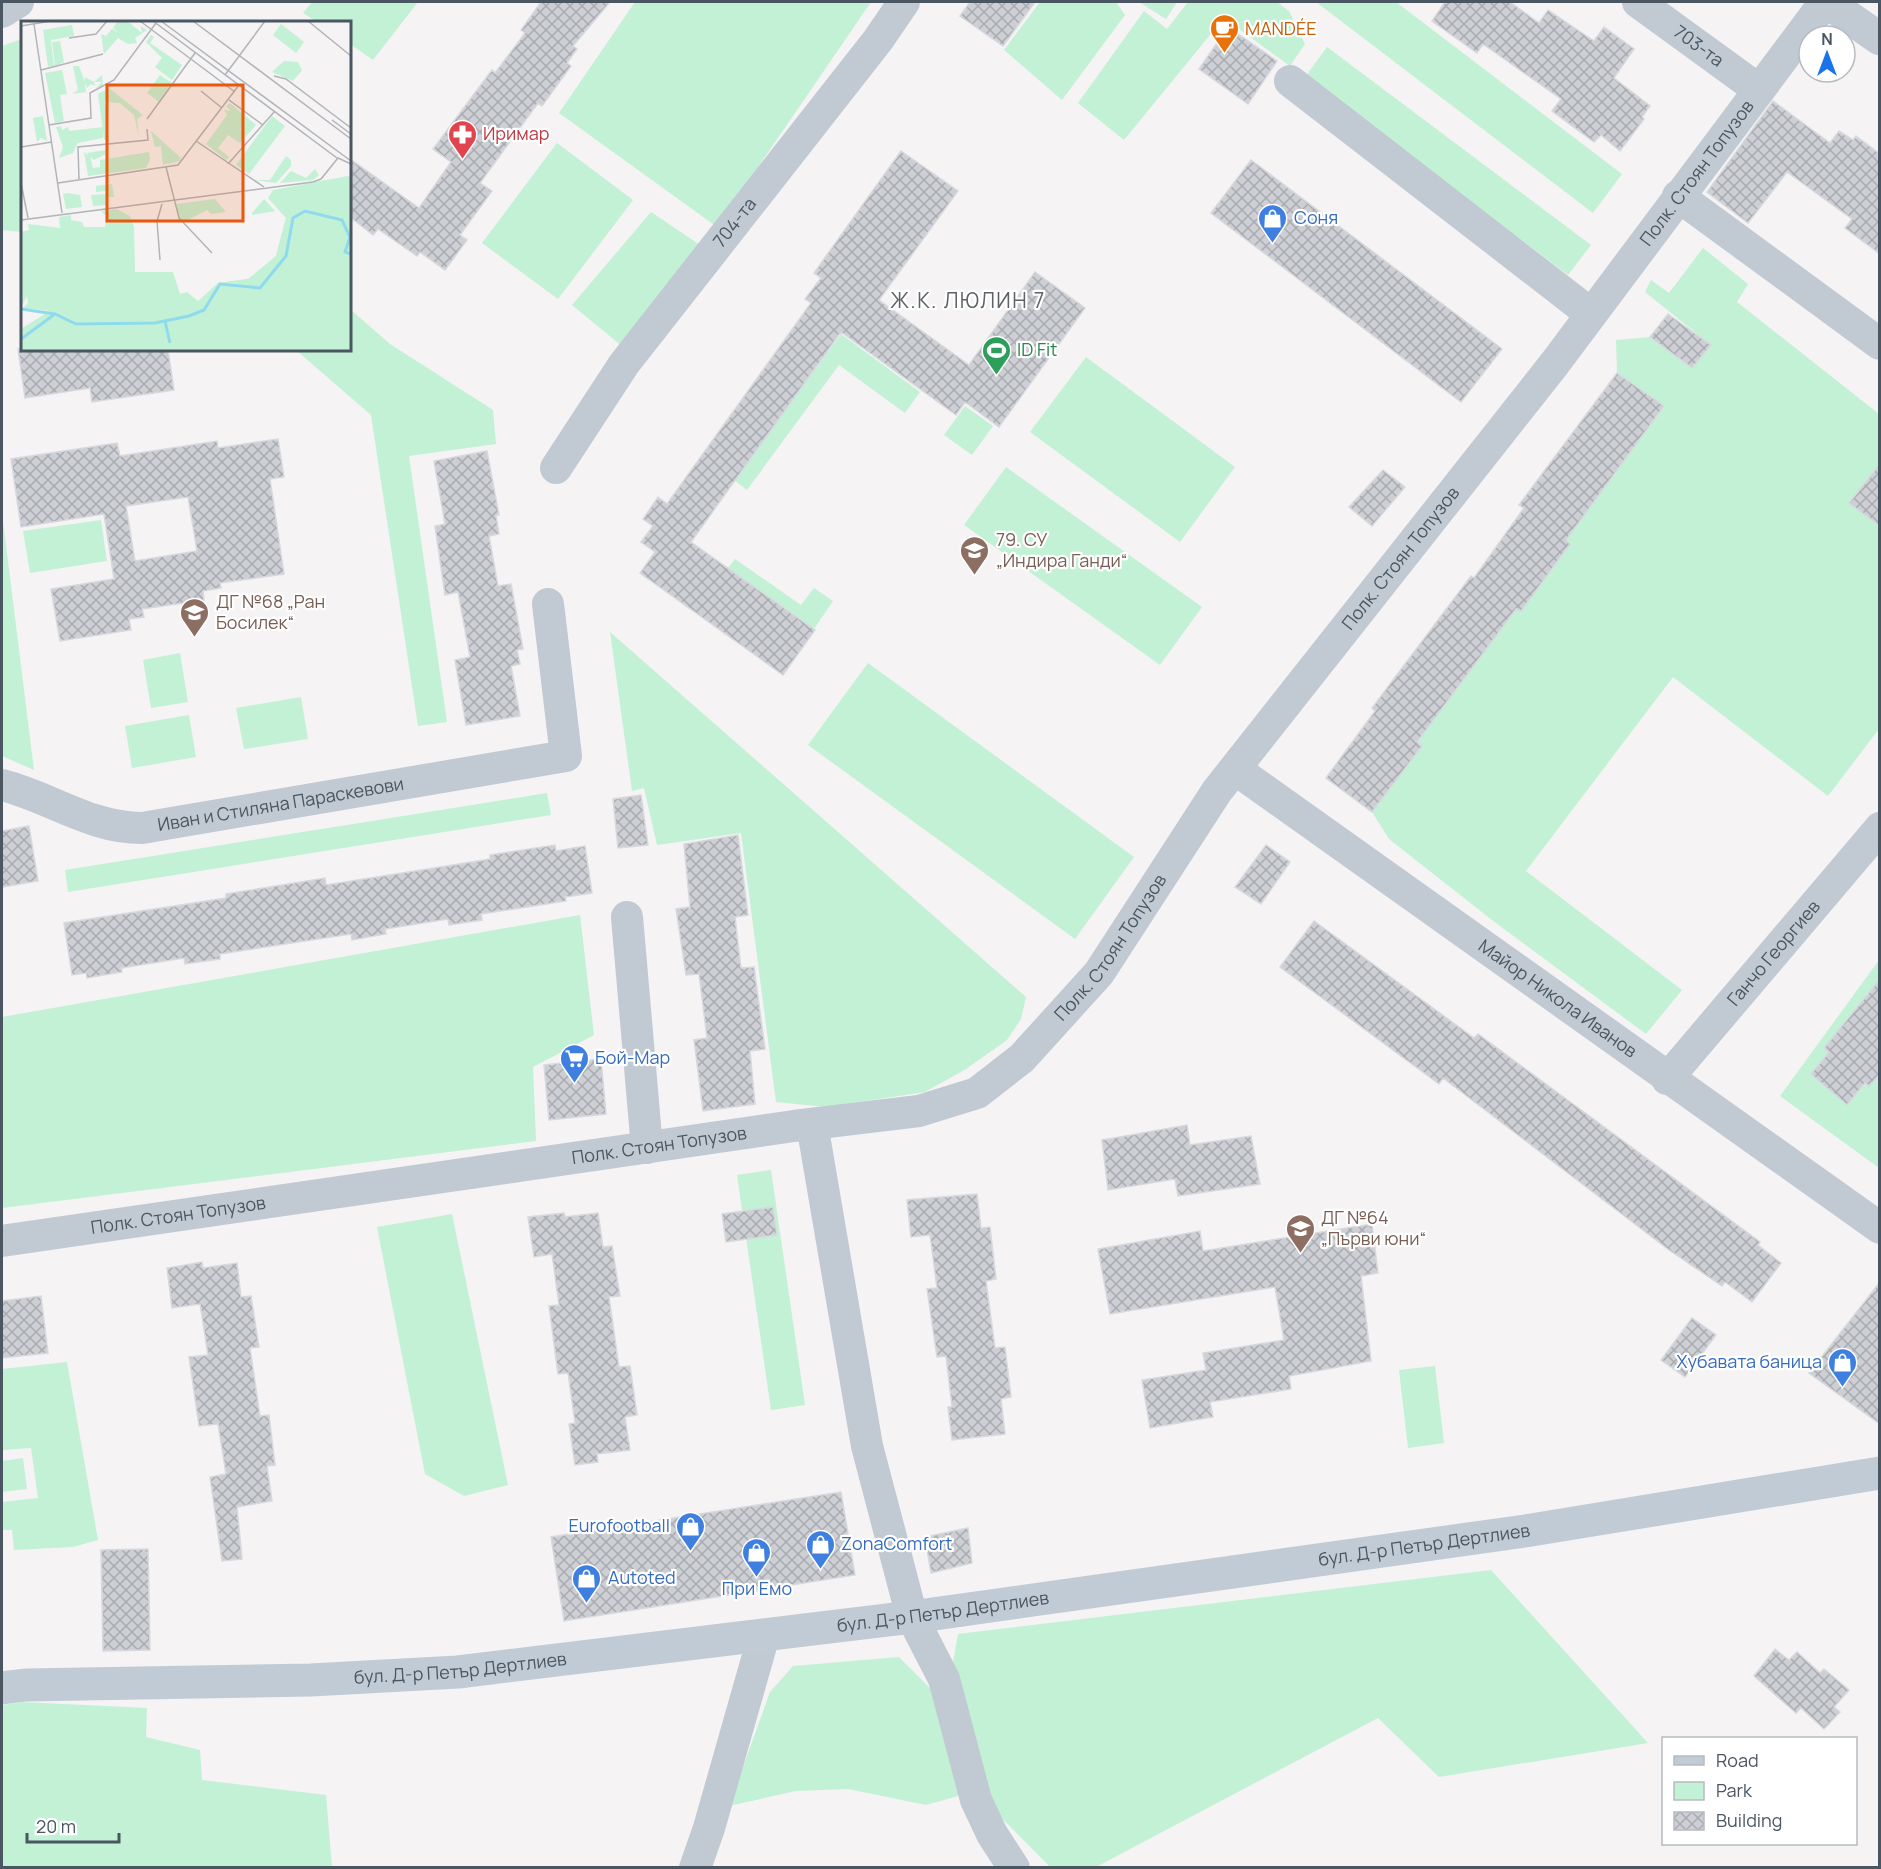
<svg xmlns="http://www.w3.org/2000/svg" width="1881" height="1869" viewBox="0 0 1881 1869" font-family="Manrope,sans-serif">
	<defs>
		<pattern id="building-cross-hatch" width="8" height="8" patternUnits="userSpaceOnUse" patternTransform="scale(1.5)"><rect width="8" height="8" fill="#cdcfd5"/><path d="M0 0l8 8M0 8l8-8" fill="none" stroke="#a8abb0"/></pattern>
	</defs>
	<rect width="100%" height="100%" fill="#f5f3f3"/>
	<path fill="#c3f1d5" d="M312 2H418L373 60 350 44V22H317L303 13Z
		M635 2H871L717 227 559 113Z
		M1040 2H1116L1125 15 1062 100 1004 50Z
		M1139 2H1177L1166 19Z
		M1188 2H1277L1289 11 1305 44 1290 66 1224 18 1124 140 1078 103 1144 11 1167 29Z
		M1316 2H1396L1622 174 1593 213Z
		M22 39V232L2 230V46Z
		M1327 47 1591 245 1568 275 1305 77Z
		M557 143 633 200 558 299 482 243Z
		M651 212 703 247 623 347 572 305Z
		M1703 248 1748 284 1737 302 1879 414V729L1828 796 1673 677 1526 871 1682 990 1646 1034 1492 920 1389 839 1372 812 1421 746 1417 742 1420 738 1516 609 1521 611 1570 544 1566 540 1664 406 1617 373 1616 340 1651 337 1692 368 1711 345 1645 292 1651 280 1669 293Z
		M350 309 390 344 493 410 496 444 409 456 447 722 418 726 371 415 296 350H350Z
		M841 334 920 392 905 413 839 365 747 490 734 480Z
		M1086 357 1235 467 1180 542 1030 432Z
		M965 406 993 426 972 455 944 435Z
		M1006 467 1202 607 1160 665 964 525Z
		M2 513 34 770 2 756Z
		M101 520 107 561 30 573 23 531Z
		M735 559 801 605 814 588 833 601 814 629 728 568Z
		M610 632 1026 997 1021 1019 1007 1040 966 1069 925 1092 826 1107 776 1102 741 833 657 845 644 788 632 791Z
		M180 653 188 702 151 708 143 660Z
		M868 663 1134 857 1075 939 808 745Z
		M301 697 308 739 244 749 236 708Z
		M189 715 196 757 132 768 125 726Z
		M547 793 551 815 68 892 65 870Z
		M580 915 594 1035 533 1067 536 1141 2 1208V1017Z
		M1879 960V1168L1780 1096Z
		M771 1170 805 1405 771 1410 737 1175Z
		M452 1214 508 1485 464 1496 425 1474 377 1227Z
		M67 1362 98 1540 73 1547 14 1550 12 1530H2V1502L38 1498 31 1448 2 1450V1369Z
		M1435 1366 1444 1443 1408 1448 1399 1370Z
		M23 1458 27 1489 2 1492V1461Z
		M1491 1570 1648 1743 1439 1777 1378 1718 1096 1867H1050L985 1801 951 1674 958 1634Z
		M899 1657 932 1690 962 1795 926 1805 848 1789 796 1791 729 1806 770 1692 793 1666Z
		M22 1702 147 1708 146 1737 200 1750 202 1780 326 1795 332 1867H2V1705Z"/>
	<path fill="url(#building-cross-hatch)" stroke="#d7d9de" stroke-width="1.5" fill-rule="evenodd" d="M541 2H610L573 46 577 49 567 63 571 66 542 106 538 103 480 183 492 191 460 235 467 240 445 270 420 252 417 256 378 229 373 235 350 217V159L419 208 451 162 433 149 492 70 495 73 525 33 521 30Z
		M970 2H1035L1003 46 960 16Z
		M1445 2H1510L1539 23 1548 10 1594 41 1604 27 1634 49 1614 78 1650 106 1642 117 1644 119 1620 151 1601 135 1594 142 1552 111 1561 99 1483 44 1477 53 1432 21Z
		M1228 27 1277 61 1248 104 1199 69Z
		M1773 101 1830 143 1839 131 1853 140 1856 136 1880 154V254L1845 228 1852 219 1787 172 1748 223 1707 192Z
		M901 151 958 191 879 300 969 365 1035 272 1085 308 999 427 965 402 956 415 841 332 691 542 815 630 783 675 640 573 655 552 641 542 653 526 643 519 658 497 667 504 811 303 805 299 821 278 814 273Z
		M1251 160 1502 349 1461 402 1211 213Z
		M1668 314 1711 345 1692 368 1650 337Z
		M18 349 168 350 174 390 92 402 90 388 25 398Z
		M1617 373 1664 406 1566 540 1570 544 1521 611 1516 609 1417 742 1422 746 1372 812 1326 778 1375 711 1372 708 1471 576 1474 578 1524 508 1519 505Z
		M278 439 284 477 270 479 284 574 220 583 221 588 203 591 204 600 142 609 144 617 129 619 131 630 60 641 51 589 114 579 104 514 21 527 11 459 117 443 120 456 217 441 218 448ZM188 497 197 551 135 561 126 506Z
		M487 451 499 515H496L499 534 489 536 498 586 511 584 523 649 517 650 520 664 511 666 520 716 466 725 455 660 470 657 458 592 445 595 435 526 445 524 434 461Z
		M1880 464V526L1849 503Z
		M1383 470 1405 487 1372 526 1349 507Z
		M641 795 648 845 618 848 613 799Z
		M29 826 38 881 2 887V831Z
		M738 835 748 915 735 917 741 968 754 967 765 1049 750 1051 755 1104 703 1111 694 1040 707 1038 699 974 686 975 676 909 690 907 684 844Z
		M555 845 556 851 585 846 592 893 565 897 566 901 481 914 482 920 449 925 448 919 385 929 386 934 352 940 351 934 220 954V959L185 964 184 958 121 968 122 972 87 978 86 973 72 975 64 923 226 898V894L325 878 326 885 453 865 490 859V855Z
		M1266 845 1290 862 1261 904 1235 887Z
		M1314 921 1474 1038 1478 1034 1760 1242 1758 1245 1781 1263 1752 1302 1725 1282 1722 1286 1669 1250 1443 1078 1439 1084 1280 967Z
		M1880 979V1074L1869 1086 1865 1083 1847 1105 1811 1074 1829 1052 1824 1048Z
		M601 1059 606 1114 549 1120 544 1065Z
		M1187 1125 1190 1145 1251 1136 1260 1184 1178 1196 1175 1179 1108 1190 1102 1140Z
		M977 1194 981 1228 990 1227 996 1279 986 1281 995 1348 1005 1347 1011 1397 1001 1399 1005 1434 952 1440 948 1407H952L946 1356 937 1357 927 1289 937 1288 930 1235 911 1237 907 1200Z
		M773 1207 777 1235 726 1242 722 1214Z
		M564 1213 565 1217 598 1213 603 1247 612 1246 620 1296 609 1297 619 1367 630 1366 637 1415 625 1417 630 1450 597 1454 598 1462 575 1465 569 1424 575 1423 568 1373 558 1374 549 1306 559 1305 552 1254 534 1257 528 1217Z
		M1372 1224 1378 1273 1361 1276 1371 1361 1289 1376 1291 1389 1210 1402 1213 1417 1150 1428 1142 1380 1206 1370 1203 1353 1284 1340 1275 1287 1110 1314 1098 1249 1200 1231 1203 1251Z
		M202 1262 203 1268 237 1263 241 1297 251 1296 259 1347 250 1348 260 1416 269 1415 275 1465 267 1466 272 1501 237 1507 242 1559 222 1561 210 1477 226 1474 218 1424 199 1426 189 1357 208 1355 200 1304 172 1308 167 1268Z
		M1880 1282V1424L1809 1373Z
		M41 1296 48 1353 2 1358V1301Z
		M1692 1318 1716 1335 1685 1377 1661 1360Z
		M841 1492 855 1575 564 1621 551 1537Z
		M968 1528 972 1563 931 1573 925 1537Z
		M148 1549 150 1650 103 1651 101 1550Z
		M1775 1649 1789 1660 1797 1652 1820 1673 1824 1669 1849 1690 1834 1707 1840 1712 1824 1729 1801 1708 1796 1713 1754 1676Z"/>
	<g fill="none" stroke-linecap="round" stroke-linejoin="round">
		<g stroke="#c1cad2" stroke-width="32">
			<path id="s1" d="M1638 2 1759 90"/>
			<path d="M2 12 18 2"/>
			<path d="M1290 81 1591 314"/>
			<path d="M1678 196 1880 344"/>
			<path id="s2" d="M556 468 624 364 878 40 904 2"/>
			<path id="s3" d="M1235 769 1880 1228"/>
			<path id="s4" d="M2 785C50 797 90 828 142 828L566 756 548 604"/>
			<path d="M627 917 647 1148"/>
			<path id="s5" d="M1667 1079 1880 828"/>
			<path d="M812 1124 867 1446 912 1617 944 1679 976 1800 992 1834 1014 1868"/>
			<path id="s6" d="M2 1241 794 1126 919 1111 977 1093 1022 1058 1099 973 1217 791 1555 363 1825 2"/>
			<path d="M695 1868 709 1828 764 1635"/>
		</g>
		<path stroke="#c1cad2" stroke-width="33" d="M1827 2 1880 39"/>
		<path stroke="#c1cbd6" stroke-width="33" id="s7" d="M2 1688 25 1685 311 1680 458 1672 912 1617 1525 1531 1880 1473"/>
	</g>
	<defs>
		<symbol id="cafe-pin" viewBox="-11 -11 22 30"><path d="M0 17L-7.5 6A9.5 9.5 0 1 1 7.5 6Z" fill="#e8710a" stroke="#fff"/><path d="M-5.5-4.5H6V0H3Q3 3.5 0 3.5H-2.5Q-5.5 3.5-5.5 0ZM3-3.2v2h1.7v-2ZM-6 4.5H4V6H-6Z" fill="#fff"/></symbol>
		<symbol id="pharmacy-pin" viewBox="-11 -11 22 30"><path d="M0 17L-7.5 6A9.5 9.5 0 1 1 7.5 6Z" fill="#e0444e" stroke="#fff"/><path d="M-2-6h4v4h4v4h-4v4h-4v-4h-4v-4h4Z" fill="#fff"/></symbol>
		<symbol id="shop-pin" viewBox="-11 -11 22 30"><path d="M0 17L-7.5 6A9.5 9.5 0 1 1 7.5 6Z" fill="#3f7fe0" stroke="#fff"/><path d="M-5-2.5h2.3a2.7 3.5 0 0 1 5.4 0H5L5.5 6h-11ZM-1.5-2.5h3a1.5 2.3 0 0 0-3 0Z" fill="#fff"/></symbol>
		<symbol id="stadium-pin" viewBox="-11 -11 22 30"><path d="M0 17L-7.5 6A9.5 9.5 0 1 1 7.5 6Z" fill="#2e9e5b" stroke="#fff"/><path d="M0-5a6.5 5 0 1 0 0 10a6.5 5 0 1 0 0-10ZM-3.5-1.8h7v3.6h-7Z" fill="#fff"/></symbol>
		<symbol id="school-pin" viewBox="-11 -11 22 30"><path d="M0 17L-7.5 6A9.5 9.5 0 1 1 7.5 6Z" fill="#8d6e63" stroke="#fff"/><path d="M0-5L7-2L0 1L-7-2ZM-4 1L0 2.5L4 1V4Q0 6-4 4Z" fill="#fff"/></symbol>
		<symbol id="supermarket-pin" viewBox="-11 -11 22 30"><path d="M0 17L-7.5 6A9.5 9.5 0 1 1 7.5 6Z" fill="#3f7fe0" stroke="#fff"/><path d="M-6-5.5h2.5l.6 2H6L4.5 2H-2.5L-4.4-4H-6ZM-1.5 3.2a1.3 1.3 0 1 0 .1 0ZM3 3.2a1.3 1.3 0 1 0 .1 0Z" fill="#fff"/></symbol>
	</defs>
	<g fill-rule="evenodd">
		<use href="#cafe-pin" x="1208" y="12" width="33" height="45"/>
		<use href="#pharmacy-pin" x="446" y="118" width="33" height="45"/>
		<use href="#shop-pin" x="1256" y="202" width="33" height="45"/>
		<use href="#stadium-pin" x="980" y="334" width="33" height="45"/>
		<use href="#school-pin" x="958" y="534" width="33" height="45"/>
		<use href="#school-pin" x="178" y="596" width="33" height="45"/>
		<use href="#supermarket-pin" x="558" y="1042" width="33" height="45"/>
		<use href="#school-pin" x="1284" y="1212" width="33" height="45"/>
		<use href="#shop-pin" x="1826" y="1346" width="33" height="45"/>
		<use href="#shop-pin" x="674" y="1510" width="33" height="45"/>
		<use href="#shop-pin" x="804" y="1528" width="33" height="45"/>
		<use href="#shop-pin" x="740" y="1536" width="33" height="45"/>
		<use href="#shop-pin" x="570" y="1562" width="33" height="45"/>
	</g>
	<g text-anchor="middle" stroke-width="4.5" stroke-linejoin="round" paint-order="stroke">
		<g font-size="18" fill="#c56008" stroke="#fff" text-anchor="start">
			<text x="1245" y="35">MANDÉE</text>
		</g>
		<g font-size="18" fill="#4a5661" stroke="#fff">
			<text dy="6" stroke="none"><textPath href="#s1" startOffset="75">703-та</textPath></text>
			<text dy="6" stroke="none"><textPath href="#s6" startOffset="2158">Полк. Стоян Топузов</textPath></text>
			<text dy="6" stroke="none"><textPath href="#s2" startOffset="304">704-та</textPath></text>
			<text dy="6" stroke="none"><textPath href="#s6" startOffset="1672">Полк. Стоян Топузов</textPath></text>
			<text dy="6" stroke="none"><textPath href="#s4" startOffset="288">Иван и Стиляна Параскевови</textPath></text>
			<text dy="6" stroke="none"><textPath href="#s6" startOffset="1186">Полк. Стоян Топузов</textPath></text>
			<text dy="6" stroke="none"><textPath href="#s5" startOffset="165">Ганчо Георгиев</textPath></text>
			<text dy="6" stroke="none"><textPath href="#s3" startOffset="396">Майор Никола Иванов</textPath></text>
			<text dy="6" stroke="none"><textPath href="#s6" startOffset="664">Полк. Стоян Топузов</textPath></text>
			<text dy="6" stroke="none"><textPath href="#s6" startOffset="178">Полк. Стоян Топузов</textPath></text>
			<text dy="6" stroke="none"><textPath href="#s7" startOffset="1431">бул. Д-р Петър Дертлиев</textPath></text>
			<text dy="6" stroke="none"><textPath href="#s7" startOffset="945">бул. Д-р Петър Дертлиев</textPath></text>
			<text dy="6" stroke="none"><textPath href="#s7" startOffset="459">бул. Д-р Петър Дертлиев</textPath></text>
		</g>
		<g font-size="18" fill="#be3a42" stroke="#fff" text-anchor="start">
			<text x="483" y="140">Иримар</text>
		</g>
		<g font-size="18" fill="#366cbe" stroke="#fff" text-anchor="start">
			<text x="1294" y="224">Соня</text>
			<text x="595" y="1064">Бой-Мар</text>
			<text x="1822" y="1368" text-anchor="end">Хубавата баница</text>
			<text x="670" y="1532" text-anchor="end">Eurofootball</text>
			<text x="841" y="1550">ZonaComfort</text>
			<text x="608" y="1584">Autoted</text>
			<text x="757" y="1595" text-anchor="middle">При Емо</text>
		</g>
		<g font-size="18" fill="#27864d" stroke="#fff" text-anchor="start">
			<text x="1017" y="356">ID Fit</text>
		</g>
		<g font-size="18" fill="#785e54" stroke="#fff" text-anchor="start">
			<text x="996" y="546">79. СУ<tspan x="996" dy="21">„Индира Ганди“</tspan></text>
			<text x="216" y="608">ДГ №68 „Ран<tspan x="216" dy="21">Босилек“</tspan></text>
			<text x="1321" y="1224">ДГ №64<tspan x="1321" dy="21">„Първи юни“</tspan></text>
		</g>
		<g font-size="21" letter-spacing="1.5" fill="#5f6368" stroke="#fff">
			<text x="968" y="308">Ж.К. ЛЮЛИН 7</text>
		</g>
	</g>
	<g transform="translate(21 21)">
		<rect width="330" height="330" fill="#f5f3f3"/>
		<path d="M97 0H106L121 12 120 5 126 9 114 17 116 22 107 23 97 17 83 33 80 13 85 15 91 8 97 11 92 7ZM260 3 283 21 275 32 252 14ZM51 4 53 15 30 19 33 45 27 46 22 9ZM130 14 133 16 129 22 161 44 151 59 134 46 141 37 125 21ZM39 20 43 41 34 45 31 21ZM263 40 277 41 281 49 272 60 251 51ZM52 45H58L64 61V56L73 61 81 54 82 65 75 67 81 61H73L74 65 70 63 66 67 64 62 65 71 51 73 57 69ZM41 49 46 73 39 74 43 100 34 102 24 52ZM139 54 151 62 138 81 126 72ZM88 67 122 94 116 98 118 117 113 94 99 82 84 81 88 120 83 118 77 73ZM209 82 235 104 219 122 207 114 197 127 208 136 205 139 185 123 206 94 203 89 210 90 205 85ZM22 95 26 120 20 117 16 121 12 97ZM251 95 264 105 228 153 215 144ZM40 105 41 109 47 106 48 110 82 106V117L57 122 52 132 38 137 42 126 35 106ZM130 110 160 137 159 140 142 144 140 125 134 126ZM84 129 85 133 73 139 69 136 72 147 79 146V139L128 131 129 139 125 147 67 155 63 131 68 135 66 132ZM265 135 270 139V145L255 162 233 159H249ZM294 148 298 154 292 159 259 162 270 150 285 157ZM327 155 330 157V330H0V308L29 290 2 287 7 282 6 275 0 286V211L8 209 7 203 39 207 38 196 50 194V199L61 201 63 206H84L85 195 80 190 96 188 109 195 113 206 114 251H152L159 273 166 271 177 280 197 262 227 258 255 235 265 197 247 177 252 169ZM91 163 93 176H86V184L72 185 70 174 85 173 84 170 75 171V165ZM46 172 59 174 61 186 45 188 42 173ZM194 178 205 191 190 193 186 189 163 201 157 195 155 183ZM243 178 254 190 231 194V192Z" fill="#c3f1d5"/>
		<path d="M287 188 312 191 322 196 330 207V299L291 315 246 321 215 328 291 317 330 301V330H0V308L31 289 44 295 54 319 60 321 94 301 134 299 164 286 182 283 197 262 227 258 239 250 255 235 265 197Z" fill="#c3f1d5"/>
		<path fill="none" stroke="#90daee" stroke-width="3" d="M0 288 34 293 55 303 134 302 168 295 183 289 199 263 239 267 265 235 272 197 284 190 321 199 329 216 324 231 330 233M144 300 149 322M0 318 34 293"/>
		<path fill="none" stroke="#b1b4b9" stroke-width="1.5" d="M119 0 214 71M132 0 316 137M140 0 330 140M172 0 330 118M287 0 330 35M13 3 41 192M0 5 30 0M48 17 75 13 86 0M20 49 82 33M204 54 244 0M253 55 265 58 330 107M180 70 201 87M208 79 242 104M126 98 174 32M311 99 330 113M28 104 70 97 69 72 93 59 135 2M175 120 243 166M0 126 31 121M207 143 254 90M145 146 158 197 191 232M58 158 57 126 127 119 126 108M0 162 7 197M37 162 157 144 218 64M0 199 292 161 300 158 317 137 330 143M139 239 136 200 141 183"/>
		<path fill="#e8590c" fill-opacity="0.15" stroke="#e8590c" stroke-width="3" d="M86 64H222V200H86Z"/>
		<rect width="330" height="330" fill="none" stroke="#4a5661" stroke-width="3"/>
	</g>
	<rect width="1881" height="1869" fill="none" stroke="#4a5661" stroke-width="6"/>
	<rect x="1662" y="1737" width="195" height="108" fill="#ffffff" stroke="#b7bbc0" stroke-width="1.5"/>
	<rect x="1674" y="1756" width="30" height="9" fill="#c1cbd6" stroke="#b7bbc0" stroke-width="1.5"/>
	<text x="1716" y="1767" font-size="18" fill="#4a5661">Road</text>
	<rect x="1674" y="1782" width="30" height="18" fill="#c3f1d5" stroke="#b7bbc0" stroke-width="1.5"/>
	<text x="1716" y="1797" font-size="18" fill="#4a5661">Park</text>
	<rect x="1674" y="1812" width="30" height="18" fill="url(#building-cross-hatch)" stroke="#b7bbc0" stroke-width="1.5"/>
	<text x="1716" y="1827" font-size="18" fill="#4a5661">Building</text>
	<g transform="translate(1827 54)"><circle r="28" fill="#ffffff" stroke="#b7bbc0" stroke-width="1.5"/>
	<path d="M0-4.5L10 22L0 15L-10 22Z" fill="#1a73e8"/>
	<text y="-9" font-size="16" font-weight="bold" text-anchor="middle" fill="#4a5661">N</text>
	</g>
	<path d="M27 1833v9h92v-9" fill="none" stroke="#4a5661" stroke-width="3"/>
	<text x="36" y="1833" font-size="18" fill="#4a5661" stroke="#ffffff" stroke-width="4.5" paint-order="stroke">20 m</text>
</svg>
